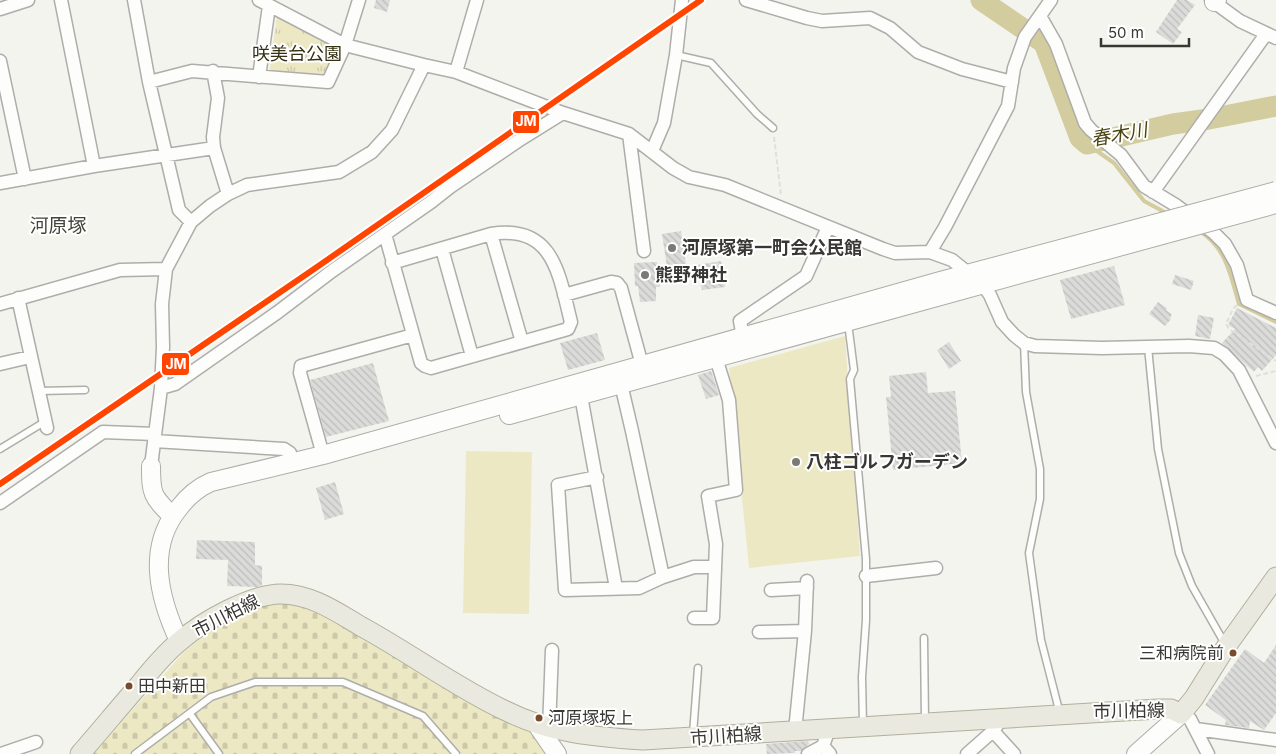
<svg xmlns="http://www.w3.org/2000/svg" width="1276" height="754" viewBox="0 0 1276 754" font-family="Inter,'Noto Sans JP',sans-serif">
	<defs>
		<pattern id="grass-tufts" width="24" height="20" patternUnits="userSpaceOnUse" patternTransform="scale(1.25)"><rect width="24" height="20" fill="#ede8c4"/><path d="M3 7l-1-3M5 7V3M7 7l1-3M15 17l-1-3M17 17v-4M19 17l1-3" fill="none" stroke="#ccc8a9"/></pattern>
		<pattern id="cemetery-stones" width="16" height="16" patternUnits="userSpaceOnUse" patternTransform="scale(1.25)"><rect width="16" height="16" fill="#ede8c4"/><path d="M2 7V4a2 2 0 0 1 4 0v3zM10 15v-3a2 2 0 0 1 4 0v3z" fill="#ccc8a9"/></pattern>
		<pattern id="building-back-hatch" width="6" height="6" patternUnits="userSpaceOnUse" patternTransform="scale(1.25)"><rect width="6" height="6" fill="#dbdbda"/><path d="M-1 5l2 2M0 0l6 6M5-1l2 2" fill="none" stroke="#bdbdbc"/></pattern>
	</defs>
	<rect width="100%" height="100%" fill="#f4f4ee"/>
	<path fill="url(#grass-tufts)" d="M277 15 332 46 334 53 326 78 269 75Z"/>
	<path fill="url(#cemetery-stones)" d="M282 603 305 606 324 615 531 732 548 754H93L184 652 209 632 255 608Z"/>
	<path fill="#ede8c4" d="M845 336 860 556 749 568 729 368Z
		M466 451 532 452 529 614 463 613Z"/>
	<g fill="none" stroke-linecap="round" stroke-linejoin="round">
		<path stroke="#d2cc9e" stroke-width="4" d="M1087 144 1114 163 1144 201 1168 214
			M1199 231C1226 246 1231 277 1239 304L1276 322"/>
		<path stroke="#d2cc9e" stroke-width="21" d="M981 0 1044 43 1080 138 1087 144 1173 124 1209 119 1276 106"/>
	</g>
	<path fill="url(#building-back-hatch)" d="M376 0H390L387 12 374 8Z
		M1177 0H1187L1195 5 1177 29 1182 32 1173 44 1156 32Z
		M681 231 686 265 667 267 662 234Z
		M721 261 725 287 702 290 697 265Z
		M657 262 660 287H656V301L640 302 638 286H635L634 263Z
		M1114 266 1125 305 1071 319 1060 280Z
		M1175 275 1194 281 1191 290 1172 284Z
		M1158 302 1167 308 1166 310 1172 314 1170 318 1171 319 1165 326 1149 314Z
		M1237 308 1276 328V355L1262 371 1258 367 1254 372 1222 343 1235 329 1228 325Z
		M1198 315 1214 318 1210 339 1195 336Z
		M597 333 605 360 568 370 560 343Z
		M949 342 961 361 949 369 937 350Z
		M373 363 389 421 326 437 310 380Z
		M711 371 719 395 706 399 698 375Z
		M926 372 928 393 955 391 962 463 893 470 886 397H891L889 376Z
		M335 482 344 514 325 520 316 488Z
		M197 540 255 542V565L262 566V585L257 587 227 586 228 560 196 559Z
		M1276 645V713L1264 730 1250 721 1249 728 1225 725 1226 720 1205 705 1245 649 1264 663Z
		M808 741 809 744 801 751H795V753L767 754 766 744Z"/>
	<g fill="none" stroke-linecap="round" stroke-linejoin="round">
		<defs>
			<path id="lane" d="M676 55 711 63 757 114 773 128
				M848 323 854 370 850 379 866 559V620L862 677 863 725
				M1024 343 1026 392 1040 469V499L1029 553 1041 640 1060 714
				M1148 347 1158 449 1179 553 1192 586 1225 644
				M39 391 85 390
				M0 449 46 421
				M924 638 925 722
				M190 714 219 754
				M693 734 698 668
				M135 754 211 697 255 682H343L423 716 456 754"/>
			<path id="street" d="M61 0 94 166
				M134 0 149 82 192 71 328 82 345 45 359 0
				M259 0 345 45 424 65 456 72 563 113 629 134 673 168 689 177 725 185 883 249 895 253 930 252 952 260 983 285 990 295 1002 322 1014 335 1024 343 1035 346 1102 348 1189 346 1214 348 1224 354 1239 370 1276 443
				M746 0 807 18 822 21 870 18 890 28 918 52 962 69 1012 82
				M1211 0 1240 21 1276 38
				M0 9 28 0
				M1040 16 1056 44 1085 123 1091 130 1121 155 1144 186 1177 206 1214 233 1225 244 1237 265 1247 300 1276 313
				M0 61 25 179
				M213 71 218 98 213 137 214 148 228 194
				M456 72 477 0
				M259 77 269 6
				M149 82 179 210 191 222
				M629 134 644 251
				M652 151 664 123 676 55 682 0
				M0 183 94 166 214 148
				M1153 192 1266 34
				M385 234 421 363 425 366 431 368 568 329 571 322C559 275 554 224 491 234L392 263
				M491 234 522 342
				M442 249 472 356
				M930 252 945 227 1008 106 1014 68 1025 37 1051 0
				M564 295 611 282 617 283 621 288 642 365
				M18 298 47 428
				M0 304 120 270 166 269
				M743 337 740 321 806 276 828 227
				M0 364 30 357
				M161 388 175 384 278 312 332 271 431 202 450 187 518 141 563 113
				M581 396 616 588
				M154 441 284 449 290 453 292 462
				M323 455 300 373 301 366 413 335
				M151 466 161 388 163 347 162 304 166 269 191 222 210 206 228 194 247 185 339 172 372 152 392 130 424 65
				M597 477 558 485 565 590 639 588 663 577 632 431 621 384
				M0 503 103 432 155 434
				M866 576 936 568
				M663 577 694 567H715
				M771 590 807 588
				M694 618H713L716 544 708 496 736 490 729 400 716 358
				M759 632 805 631
				M1181 714 1190 719 1208 754
				M549 729 552 650
				M829 729 823 746 830 754
				M1196 729 1276 740
				M795 731 805 631 807 581
				M993 731 1014 754
				M1 754 36 742
				M808 754 823 746
				M967 754 993 731 1002 718"/>
			<path id="secondary" d="M1214 2 1217 0
				M509 415 1162 235
				M151 466C151 494 152 496 172 516
				M179 641C159 598 146 548 179 508 188 496 197 488 211 482L323 455 937 282 1154 224
				M537 725 557 754
				M1136 754 1181 714"/>
			<path id="primary" d="M80 754C100 731 119 708 139 685 151 670 165 653 180 641 203 621 251 594 281 594 312 594 338 613 364 628 411 654 456 687 504 710 550 733 593 737 643 740L1158 709H1171L1181 714 1194 698 1226 647 1276 577"/>
		</defs>
		<use href="#lane" stroke="#aeada9" stroke-width="9"/>
		<use href="#street" stroke="#aeada9" stroke-width="15"/>
		<use href="#secondary" stroke="#aeada9" stroke-width="20"/>
		<use href="#primary" stroke="#b1af9c" stroke-width="21"/>
		<path stroke="#dfdfdd" stroke-width="2" stroke-dasharray="5 2.5" stroke-linecap="butt" d="M774 137 781 195
			M1237 305 1233 309 1226 324 1229 329 1276 361
			M1256 376 1276 371"/>
		<use href="#lane" stroke="#fdfdfc" stroke-width="6"/>
		<use href="#street" stroke="#fdfdfc" stroke-width="12"/>
		<use href="#secondary" stroke="#fdfdfc" stroke-width="18"/>
		<use href="#primary" stroke="#eae9df" stroke-width="19"/>
		<defs>
			<path id="secondary-bridge" d="M1154 224 1276 191
				M1162 235 1276 204"/>
		</defs>
		<use href="#secondary-bridge" stroke="#aeada9" stroke-width="20" stroke-linecap="butt"/>
		<use href="#secondary-bridge" stroke="#fdfdfc" stroke-width="18"/>
		<defs>
			<path id="rail-1" d="M0 484 317 267 701 0"/>
		</defs>
		<use href="#rail-1" stroke="#fff" stroke-width="10"/>
		<use href="#rail-1" stroke="#ff4500" stroke-width="6"/>
	</g>
	<g fill="#7a7974" stroke="#fff" stroke-width="2">
		<circle cx="672" cy="248" r="5"/>
		<circle cx="645" cy="275" r="5"/>
		<circle cx="796" cy="462" r="5"/>
	</g>
	<g fill="#7a4b2a" stroke="#fff" stroke-width="2">
		<circle cx="1233" cy="653" r="4.5"/>
		<circle cx="129" cy="686" r="4.5"/>
		<circle cx="539" cy="718" r="4.5"/>
	</g>
	<g text-anchor="middle" stroke-width="4" stroke-linejoin="round" paint-order="stroke">
		<g font-size="17" fill="#383733" stroke="#fff" text-anchor="start">
			<text x="1224" y="659" text-anchor="end">三和病院前</text>
			<text x="138" y="692">田中新田</text>
			<text x="548" y="724">河原塚坂上</text>
		</g>
		<g font-size="18" fill="#343012" stroke="#fff">
			<text x="297" y="60">咲美台公園</text>
		</g>
		<g font-size="18" font-weight="bold" fill="#383733" stroke="#fff" text-anchor="start">
			<text x="682" y="254">河原塚第一町会公民館</text>
			<text x="655" y="281">熊野神社</text>
			<text x="806" y="468">八柱ゴルフガーデン</text>
		</g>
		<g font-size="18" fill="#383733" stroke="#fff">
			<text transform="translate(226 616) rotate(-27)" y="6">市川柏線</text>
			<text transform="translate(1129 711) rotate(-1)" y="6">市川柏線</text>
			<text transform="translate(726 736) rotate(-4)" y="6">市川柏線</text>
		</g>
		<g font-size="19" font-style="italic" fill="#4a4311" stroke="#fff">
			<text transform="translate(1119 134) rotate(-10)" y="7">春木川</text>
		</g>
		<g font-size="19" fill="#45443b" stroke="#fff">
			<text x="58" y="232">河原塚</text>
		</g>
	</g>
	<g stroke="#fff" stroke-width="2">
		<rect x="512" y="110" width="28" height="24" rx="5" fill="#ff4500"/>
		<rect x="161" y="352" width="29" height="24" rx="5" fill="#ff4500"/>
	</g>
	<g font-size="14" text-anchor="middle" font-weight="bold" fill="#fff">
		<text x="526" y="126">JM</text>
		<text x="176" y="369">JM</text>
	</g>
	<path d="M1101 38v8h88v-8" fill="none" stroke="#383733" stroke-width="2.5"/>
	<text x="1108" y="38" font-size="15" fill="#383733" stroke="#ffffff" stroke-width="4" paint-order="stroke">50 m</text>
</svg>
